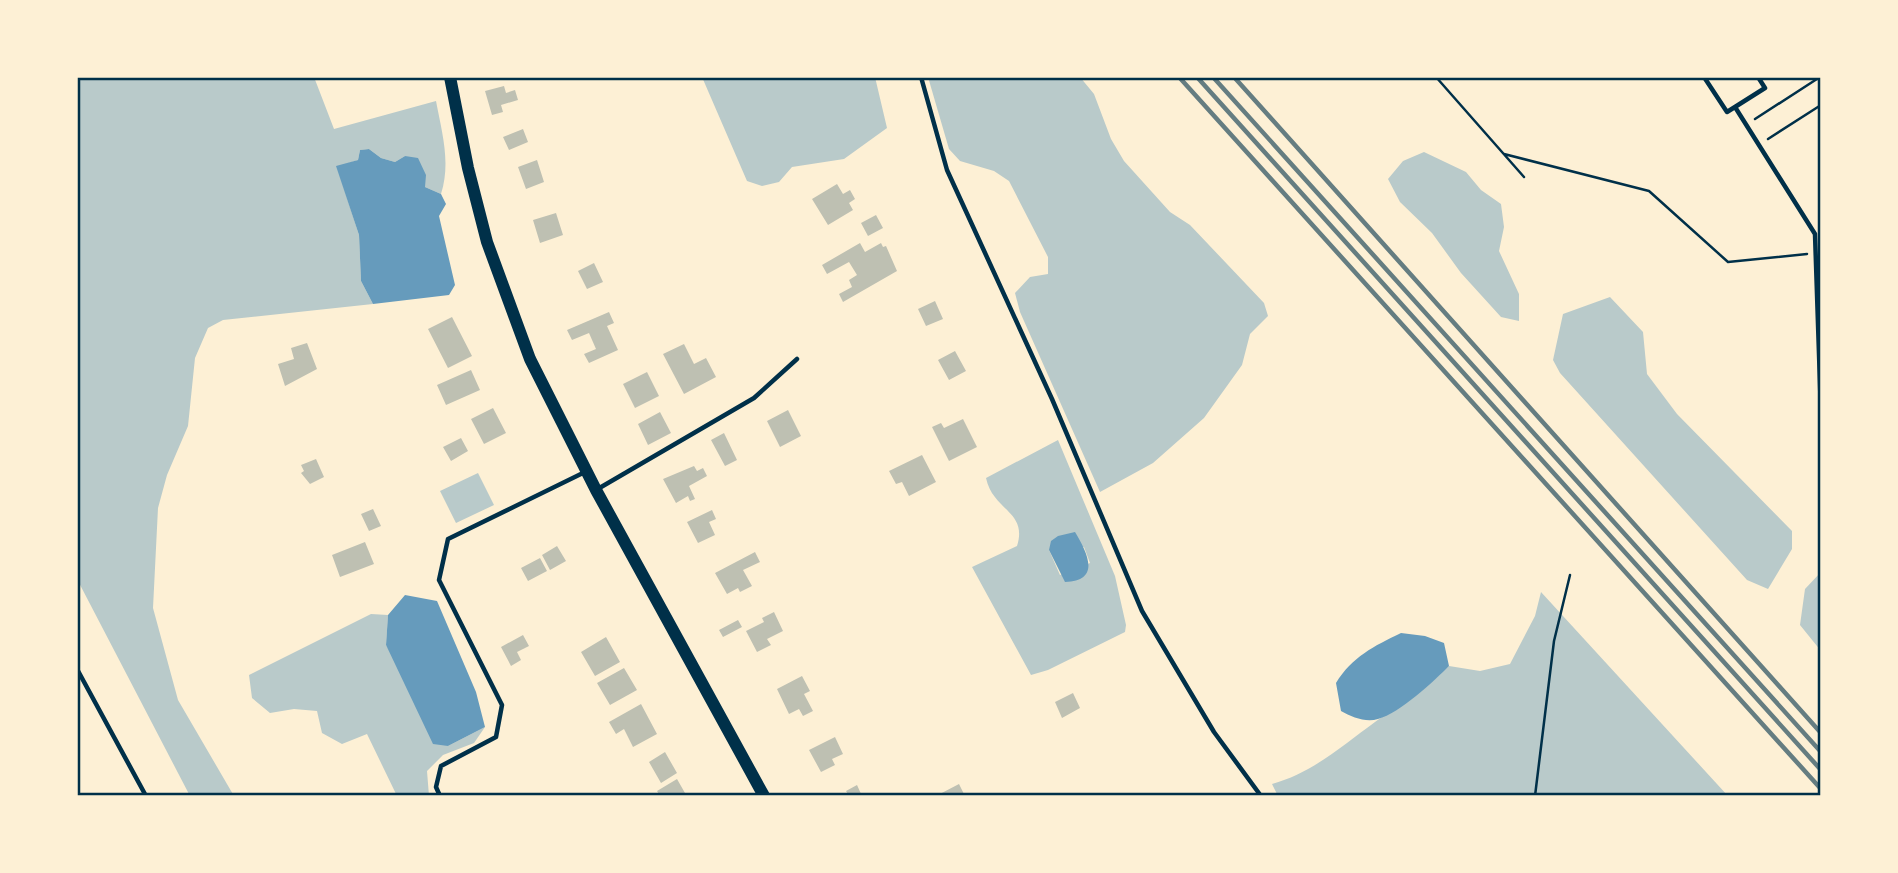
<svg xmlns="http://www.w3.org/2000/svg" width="1898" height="873" viewBox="0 0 1898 873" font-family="Literata,serif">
	<rect width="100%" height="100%" fill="#fdf0d5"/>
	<path fill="#b9caca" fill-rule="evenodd" d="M77 77H314L334 129 436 101C442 133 451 162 441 194L425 187 405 156 395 162 381 158 369 149 360 150 358 160 337 167 359 235 361 281 373 304 223 320 208 328 195 358 188 426 167 475 158 508 153 608 178 700 234 796H190L77 579Z
		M702 77H875L887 128 844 159 792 167 779 182 762 186 747 181Z
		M928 77H1080L1094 94 1111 139 1124 161 1170 212 1190 225 1264 303 1268 316 1250 334 1242 365 1204 418 1153 463 1100 492 1020 312 1015 293 1030 277 1048 274V257L1009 181 994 171 960 161 949 149Z
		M1424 152 1466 172 1481 190 1501 204 1504 227 1499 251 1519 294V321L1501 317 1461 273 1432 233 1400 202 1388 179 1403 161Z
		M1610 297 1643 332 1647 374 1677 414 1792 531V549L1768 589 1747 580 1560 373 1553 360 1563 314Z
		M1058 440 1115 576 1126 625 1125 632 1048 670 1031 675 972 567 1017 546C1028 511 993 511 986 478ZM1084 547 1090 563 1060 575 1049 550Z
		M478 473 494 505 456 523 440 491Z
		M1821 572V651L1800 625 1805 589Z
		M1541 592 1728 796H1278L1272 784C1312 773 1342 746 1375 722 1401 703 1426 689 1449 666L1480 671 1510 664 1535 616Z
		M371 614 388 615 386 645 448 746 485 727 474 743 443 755 427 771 429 796H397L367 734 342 744 322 733 317 711 294 709 270 713 252 698 249 675Z"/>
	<path fill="#669bbc" d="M369 149 381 158 395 162 405 156 418 158 426 175 425 187 441 194 446 204 439 216 455 285 449 295 373 304 361 281 359 235 336 166 358 160 360 150Z
		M1075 532C1087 552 1102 581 1065 582L1049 550 1051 541 1058 536Z
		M405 595 437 601 476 692 485 727 448 746 433 744 386 645 388 615Z
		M1401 633 1425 636 1444 643 1449 666C1433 682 1400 713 1378 719 1366 723 1352 717 1341 711L1336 683C1352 657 1374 646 1401 633Z"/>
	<path fill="#bec0b2" d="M504 86 506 93 515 90 518 100 501 105 503 112 492 115 485 91Z
		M523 129 528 142 509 150 503 137Z
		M537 160 544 182 526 189 518 167Z
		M837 184 843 194 850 190 855 199 849 203 853 210 828 225 812 199Z
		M556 213 563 235 540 243 533 220Z
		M876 215 883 228 868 236 861 223Z
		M860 243 865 252 881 243 883 247 886 246 897 271 843 302 839 294 852 287 849 280 857 275 849 262 827 274 822 265Z
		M594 263 603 282 587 289 578 271Z
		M935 301 943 319 926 326 918 309Z
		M609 312 614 323 607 326 618 350 589 363 584 354 596 349 589 333 572 340 567 330Z
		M452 317 472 356 448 368 428 329Z
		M307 343 317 369 285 386 278 364 294 359 291 348Z
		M684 344 694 364 706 358 716 377 684 394 663 354Z
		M955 351 966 371 949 380 938 360Z
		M471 370 480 390 446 405 437 385Z
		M647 372 659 396 635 408 623 384Z
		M493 408 506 433 484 444 471 419Z
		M788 410 801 436 780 447 767 421Z
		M660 412 671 433 648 445 638 424Z
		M963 419 977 447 949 461 932 427 941 423 944 428Z
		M724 433 737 460 725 466 711 440Z
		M461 438 468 451 451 461 443 447Z
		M922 455 936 482 909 496 902 482 896 484 889 471Z
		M316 459 324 477 310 484 301 473 304 471 301 465Z
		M694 466 697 471 703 468 707 476 689 486 695 499 690 501 688 496 676 503 663 479Z
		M373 509 381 526 369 531 361 514Z
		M712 510 716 519 709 522 715 535 698 543 687 522Z
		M365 542 374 564 340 577 332 555Z
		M557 546 566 561 550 570 542 555Z
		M755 552 760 562 743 570 752 586 740 592 738 588 727 594 715 573Z
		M540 558 547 571 528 581 521 568Z
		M774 612 783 631 767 639 771 645 757 652 746 631 764 622 762 618Z
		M738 620 742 627 723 637 719 630Z
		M523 635 529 646 517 652 521 660 511 666 501 647Z
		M606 637 620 662 595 676 581 652Z
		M624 668 637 690 610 705 597 683Z
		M802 676 810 691 804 694 813 711 803 716 799 709 789 714 777 689Z
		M1073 693 1080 708 1062 718 1055 702Z
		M641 704 657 734 633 747 624 729 616 734 609 722Z
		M835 737 843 754 832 759 835 765 821 772 809 750Z
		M665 752 677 773 661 783 649 762Z
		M677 779 685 793 660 796 657 791Z
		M959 784 965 796H936Z
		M857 785 862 796H849L846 791Z"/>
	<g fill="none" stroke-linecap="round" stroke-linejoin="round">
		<path stroke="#003049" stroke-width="2.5" d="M1436 77 1524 177
			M1755 119 1820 77
			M1768 139 1821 105
			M1504 154 1649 191 1728 262 1807 254
			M1535 796 1554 641 1570 575"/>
		<path stroke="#003049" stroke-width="4.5" d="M921 77 947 170 1052 399 1142 611 1214 732 1261 796
			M1704 77 1727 112 1765 88 1758 77
			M1735 107 1815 234 1821 414
			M596 490 754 398 797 359
			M77 669 146 796
			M440 796 436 787 441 766 496 737 502 705 439 580 448 539 585 472"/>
		<path stroke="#003049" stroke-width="12" d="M450 77 468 168 487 242 530 359 596 490 764 796"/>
		<path stroke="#657d81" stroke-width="4.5" d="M1179 77 1821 789
			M1197 77 1821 770
			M1213 77 1821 752
			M1234 77 1821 733"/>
	</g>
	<rect width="1898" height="873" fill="none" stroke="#fdf0d5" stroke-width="158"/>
	<rect x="79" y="79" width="1740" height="715" fill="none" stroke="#003049" stroke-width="2.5"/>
</svg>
